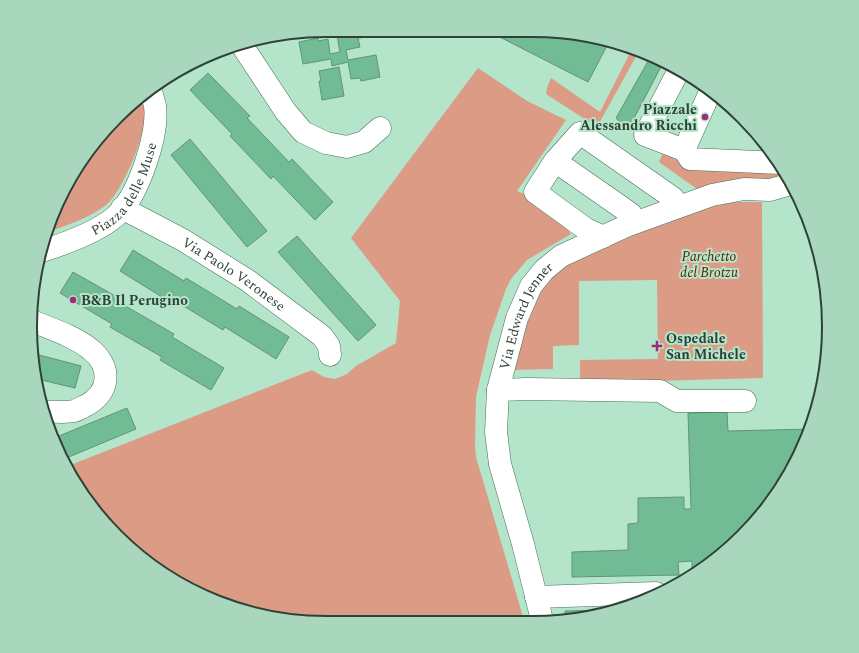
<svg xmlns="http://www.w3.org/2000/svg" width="859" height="653" viewBox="0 0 859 653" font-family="Spectral,serif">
	<rect width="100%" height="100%" fill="#b4e4c9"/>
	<path fill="#dc9b84" d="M632 49 639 51 597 127 546 94 547 88 551 78 600 112Z
		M478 68 527 101 566 120 517 191C543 202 553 212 571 234L527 260 511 279 506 289 490 335 476 397 475 445 476 457 524 620H288L231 607 162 573 117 536 80 491 68 466 312 370 324 377 335 379 347 374 356 366 396 343 400 301 351 238Z
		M141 98C143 104 145 110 145 116 144 138 123 191 106 205 89 218 68 225 48 232L61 195 117 117Z
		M663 153 688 166 784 171 789 181H726L697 189 659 162Z
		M735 202H762L763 378 580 383V360L658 359 657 280 579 281V345L553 346V369L514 370V358L538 290 566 265 648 229 708 207Z"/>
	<path fill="#71bc95" stroke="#649279" d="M336 30H359L361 38H358L360 47 346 50 348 60 376 55 380 77 361 81 360 78 351 79 348 62 332 66 331 59 303 64 299 42 318 38V41L328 39 330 54 340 52Z
		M486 30 552 31 610 40 588 82Z
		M651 56 664 61 631 124H622L616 118Z
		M339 67 344 96 322 100 319 81H321L319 71Z
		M208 73 250 116 247 118 289 162 292 159 333 202 315 220 273 176 271 179 230 136 232 134 190 90Z
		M190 139 267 231 247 247 171 155Z
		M297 236 376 325 358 341 278 252Z
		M133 250 184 281 186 278 237 309 239 306 289 337 276 359 225 327 223 330 172 299 170 302 120 271Z
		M73 272 124 301 122 304 174 334 172 337 224 368 211 390 160 360 162 357 110 327 112 324 60 293Z
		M32 353 81 366 75 388 37 379Z
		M127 408 136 429 64 459 54 438Z
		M727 412 728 431 810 429 807 440 779 491 742 536 697 573 692 575V561L678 562 679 575 572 577V552L628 550V524L638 523V498L684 497V509H691L688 413Z
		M616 610 571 620H566L565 611Z"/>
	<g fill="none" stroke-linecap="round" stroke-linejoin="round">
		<defs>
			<g id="minor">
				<path d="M241 44 286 112 303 132 326 143 347 147 364 142 380 128"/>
				<path d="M679 70 645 135 684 150"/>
				<path d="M711 90 684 150 690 159 780 163"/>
				<path d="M555 161 535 192 586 229 603 237"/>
				<path id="s1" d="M122 208 183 240 247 280 322 336 329 346 330 355"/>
				<path d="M636 222 631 214 555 161 580 133 673 198 678 207"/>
				<path id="s2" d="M42 251C64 244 99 231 116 216 138 197 159 134 155 106 154 101 152 96 151 91"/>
				<path d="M32 321C51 329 74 336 90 349 112 366 111 393 85 406 82 407 78 410 74 411 65 413 53 411 44 412"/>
				<path d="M498 390 526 389 660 391 677 401H745"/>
				<path d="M536 597 656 593"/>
				<path id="s3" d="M542 620 523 544 500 464 496 432 498 390 517 318 531 286 544 270 561 256 626 226 712 195 744 189 770 190 791 184"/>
			</g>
		</defs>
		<use href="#minor" stroke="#447159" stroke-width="23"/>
		<use href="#minor" stroke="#fff" stroke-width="22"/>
	</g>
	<g fill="#a02982" stroke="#b4e4c9" stroke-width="1.5">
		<circle cx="705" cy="117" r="4"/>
		<circle cx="73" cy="300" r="4"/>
		<path d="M655 340h4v4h4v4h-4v4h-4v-4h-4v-4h4z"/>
	</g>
	<g text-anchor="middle" stroke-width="4" stroke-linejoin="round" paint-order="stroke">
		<g font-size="14" font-weight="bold" fill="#2e4237" stroke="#b4e4c9" text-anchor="start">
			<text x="697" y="114" text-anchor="end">Piazzale<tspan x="697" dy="16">Alessandro Ricchi</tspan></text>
			<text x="81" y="305">B&amp;B Il Perugino</text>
			<text x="666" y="343">Ospedale<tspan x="666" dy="16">San Michele</tspan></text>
		</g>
		<g font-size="14" fill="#2e4237" stroke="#b4e4c9">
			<text dy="5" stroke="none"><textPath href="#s2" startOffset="109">Piazza delle Muse</textPath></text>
			<text dy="5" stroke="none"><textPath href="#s1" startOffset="130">Via Paolo Veronese</textPath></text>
			<text dy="5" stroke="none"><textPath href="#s3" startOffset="316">Via Edward Jenner</textPath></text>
		</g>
		<g font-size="14" font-style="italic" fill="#632207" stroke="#b4e4c9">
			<text x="709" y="261">Parchetto<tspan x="709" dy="16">del Brotzu</tspan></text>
		</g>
	</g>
	<path d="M0 0H859V653H0ZM326 37H533A289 289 0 0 1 822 326V327A289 289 0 0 1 533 616H326A289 289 0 0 1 37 327V326A289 289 0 0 1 326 37Z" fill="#a9d7bd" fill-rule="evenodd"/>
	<path fill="none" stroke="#2e4237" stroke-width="2" d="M326 37H533A289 289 0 0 1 822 326V327A289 289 0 0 1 533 616H326A289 289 0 0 1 37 327V326A289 289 0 0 1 326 37Z"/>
</svg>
